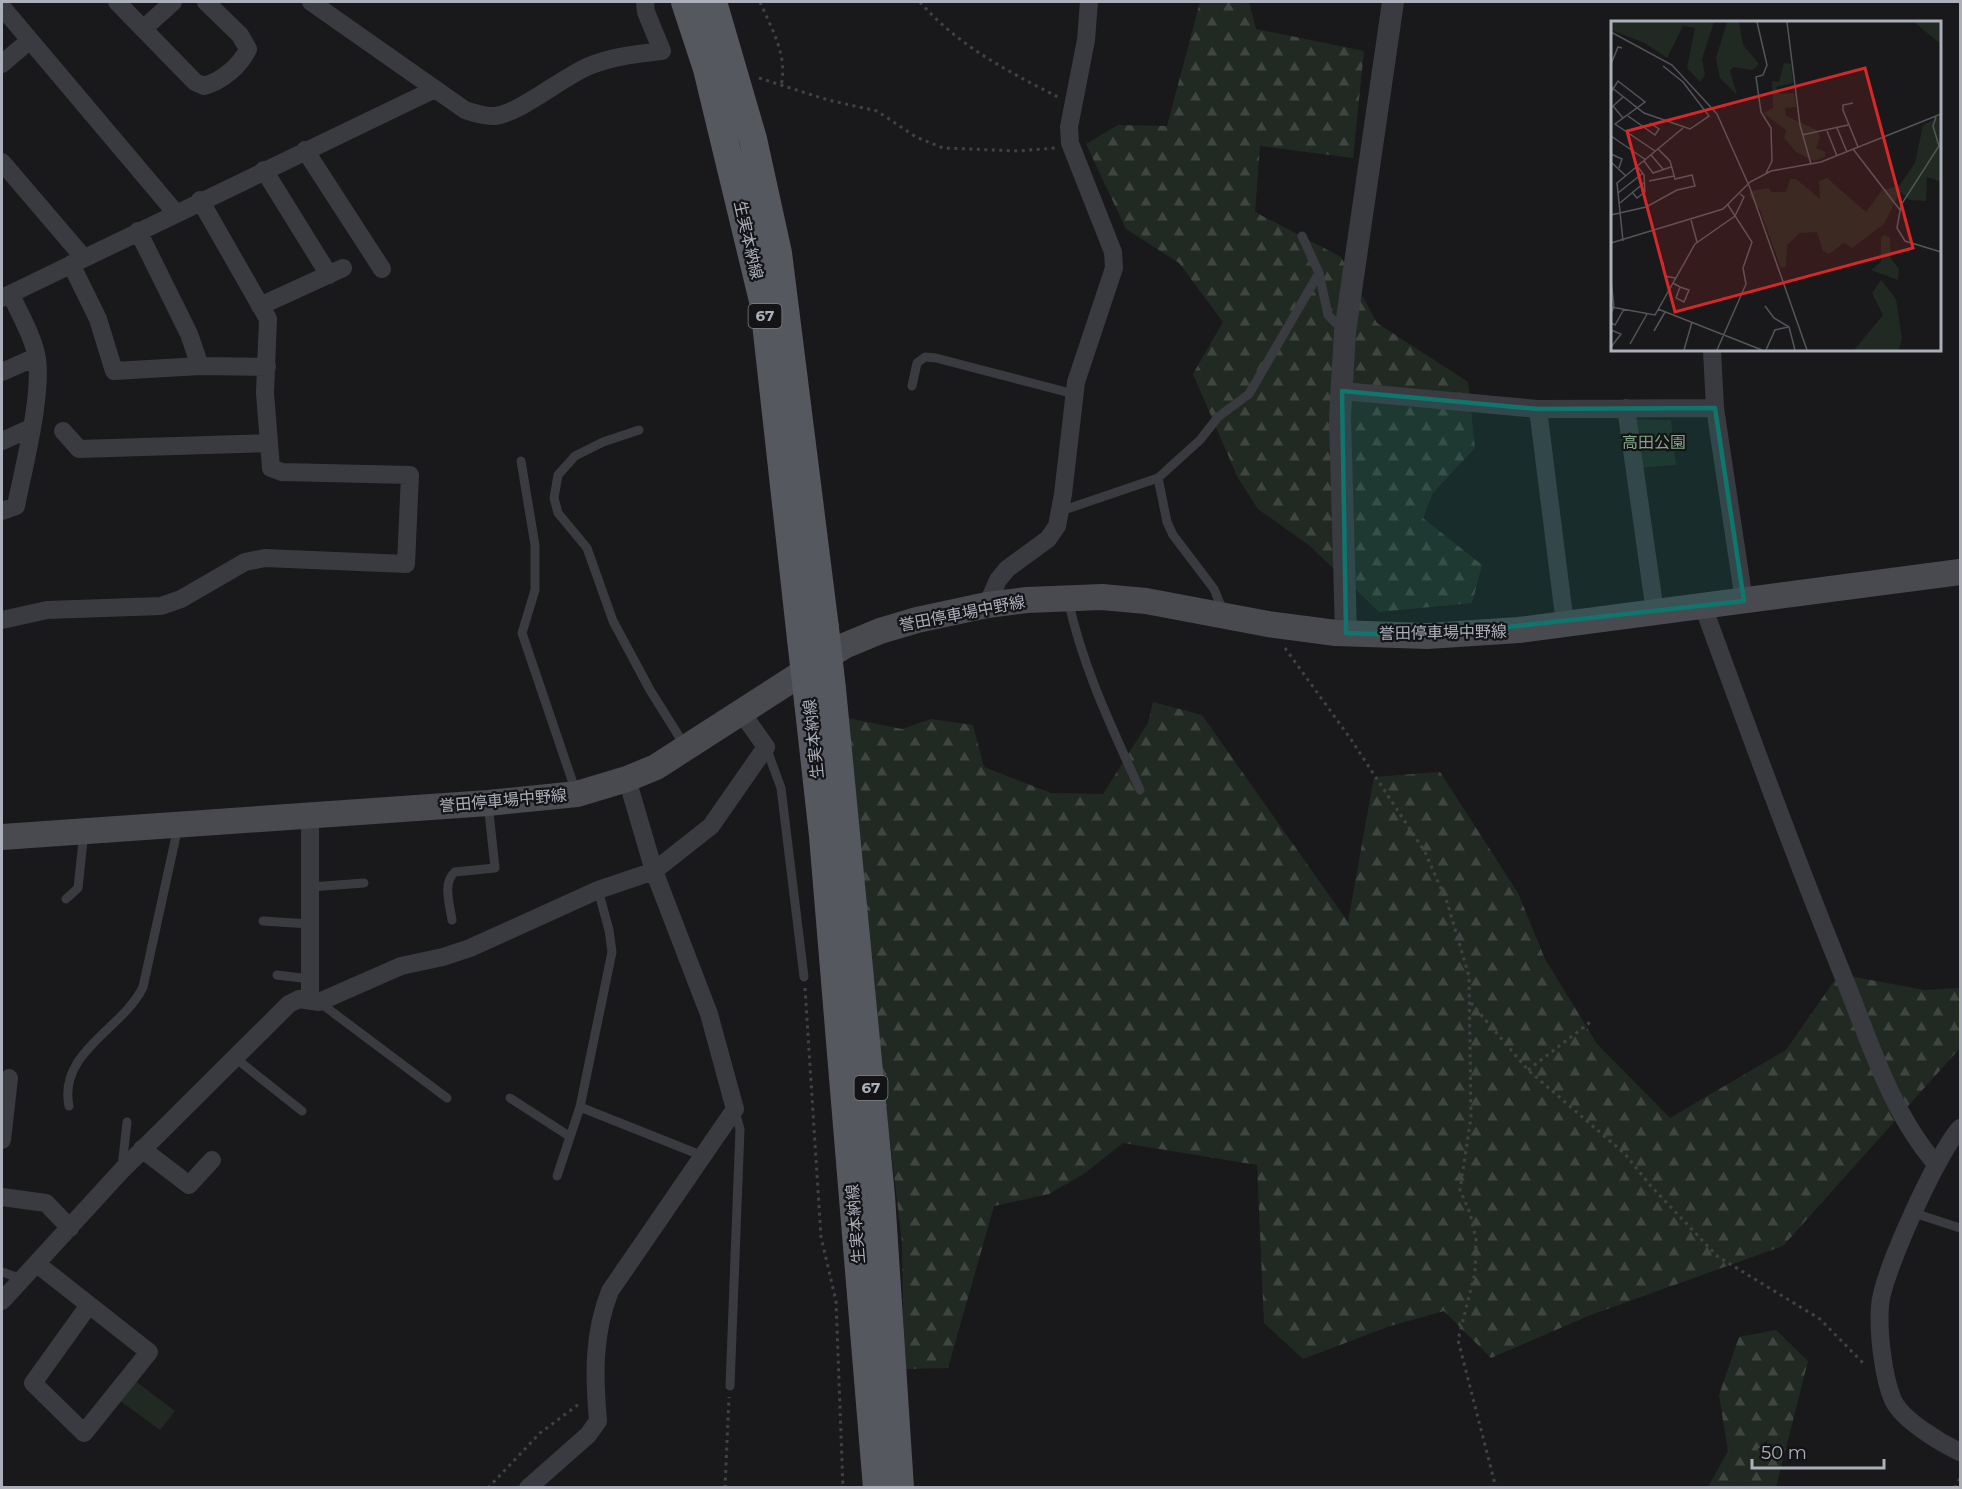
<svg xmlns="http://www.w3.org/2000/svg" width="1962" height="1489" viewBox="0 0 1962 1489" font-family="Montserrat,'Noto Sans JP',sans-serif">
	<defs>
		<pattern id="forest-firs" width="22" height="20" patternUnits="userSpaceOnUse" patternTransform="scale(1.5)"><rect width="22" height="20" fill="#212a22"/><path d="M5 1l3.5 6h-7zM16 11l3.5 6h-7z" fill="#3f4640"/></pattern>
	</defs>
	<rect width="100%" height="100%" fill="#19191b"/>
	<path fill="#212a22" d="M1632 419 1671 420 1676 465 1638 468Z
		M134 1380 175 1411 160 1430 119 1400Z"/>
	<path fill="url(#forest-firs)" d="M1200 2H1249L1256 29 1364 51 1353 158 1260 146 1255 212 1341 257 1377 323 1468 382 1475 448 1433 493 1423 518 1482 565 1472 603 1379 612 1310 546 1258 509 1238 478 1193 374 1223 322 1179 263 1126 229 1086 144 1118 125 1167 126Z
		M1153 702 1202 715 1348 922 1374 777 1440 772 1518 893 1545 959 1597 1044 1670 1118 1786 1050 1839 974 1924 990 1960 988V1048L1783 1246 1588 1316 1491 1358 1444 1311 1390 1326 1303 1359 1264 1323 1257 1165 1123 1143 1085 1173 1049 1194 994 1206 948 1368 904 1369 902 1242 859 879 828 714 902 729 931 719 973 725 984 767 1051 793 1103 794 1148 723Z
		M1776 1330 1808 1361 1776 1487H1708L1728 1451 1719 1395 1739 1337Z"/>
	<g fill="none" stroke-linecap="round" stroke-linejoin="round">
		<path stroke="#404247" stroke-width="3" stroke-dasharray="3 4.5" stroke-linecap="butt" d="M760 2C772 30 788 55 781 86
			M920 2C957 45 1009 72 1058 97
			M759 78 828 100 877 111 916 137 943 148 1018 151 1055 148
			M1285 648 1350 738 1425 852 1447 902 1469 976 1471 1117 1460 1190 1470 1213 1476 1239 1475 1273 1458 1340 1496 1488
			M805 988 821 1237 836 1301 843 1488
			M1471 1003 1528 1070 1625 1154 1650 1185 1717 1256 1820 1319 1865 1365
			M1528 1070 1593 1020
			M488 1488 540 1433 579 1404
			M725 1488 729 1397
			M1955 1488 1960 1478"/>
		<path stroke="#3a3b40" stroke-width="9" d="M1302 236 1319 273 1328 315 1343 330
			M912 386 917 363 925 357 936 358 1074 394
			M639 430 603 442 575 456 558 475 554 498 558 513 587 548 613 621 650 690 685 746
			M521 461 535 545V590L522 633 576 792
			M1158 478 1167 522 1173 535 1214 589 1223 611
			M1061 511 1158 478 1200 440 1218 417 1249 394 1319 273
			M1068 599C1082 666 1112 728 1140 790
			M766 747 781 788 804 977
			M310 887 364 883
			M66 899 78 888 84 832
			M452 920C450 906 442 882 455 872L495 868 488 803
			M263 921 310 924
			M277 975 310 979
			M319 1002 447 1098
			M234 1057 302 1111
			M510 1098 569 1136
			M69 1106C58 1052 123 1029 143 987L178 827
			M580 1107 703 1156
			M122 1167 127 1122
			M557 1176 580 1107 612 952 609 930 598 890
			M1914 1213 1960 1228
			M2 1272 22 1279
			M730 1386 740 1129 735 1112"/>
		<path stroke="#3a3b40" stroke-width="18" d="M117 2 195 82 204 86C222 81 240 66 248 49L240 35 206 2
			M311 2 465 110C474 113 482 116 492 116 517 116 562 77 589 66 613 56 637 54 662 51L646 12 645 2
			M2 7 175 212
			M143 29 173 2
			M2 64 30 40
			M305 150 382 269
			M2 162 84 258
			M264 170 329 275
			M138 231 189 334 200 366
			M71 264 98 319 114 371 200 366 267 367
			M2 298 435 89
			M260 306 343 268
			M1712 350 1715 408 1744 601
			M2 372 36 357
			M1342 391 1538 409 1715 408
			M1626 408 1655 612
			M1538 409 1565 624
			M63 431 79 449 269 443
			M2 441 31 428
			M2 511 16 506C24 466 42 397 37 359 34 337 19 314 11 294
			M987 605 998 580 1007 569 1048 539 1057 526 1063 494 1076 382 1114 268 1113 252 1070 143 1069 127 1086 40 1089 2
			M1703 606C1748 729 1793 852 1842 973 1869 1039 1890 1111 1936 1164
			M2 620 47 610 161 606 181 599 245 562 265 558 406 564 410 475 282 472 271 468 265 393 268 319 200 200
			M310 815V1001
			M1960 1128C1938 1152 1882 1274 1880 1306 1878 1331 1883 1377 1893 1400 1902 1420 1941 1443 1960 1452
			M2 1140 9 1078
			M142 1149 189 1185 212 1160
			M2 1197 46 1203 70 1228
			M37 1264 149 1352 84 1433 33 1383 89 1305
			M2 1301 122 1170 289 1004 299 999 319 1002 401 966 443 957 470 948 598 890 654 871 711 826 766 747 742 713
			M528 1488 588 1435 598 1421C594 1375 593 1334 610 1291L735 1109 709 1014 654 871 627 779"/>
		<path stroke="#3a3b40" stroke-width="22" d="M1346 633 1340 417 1345 332 1393 2"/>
		<path stroke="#484a50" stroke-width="26" d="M2 837 488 803 577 794 627 779 656 767 844 646 880 631 917 620 987 605 1027 600 1102 597 1146 601 1268 624 1336 633 1427 636 1519 630 1960 572"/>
		<path stroke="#56585f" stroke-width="28" d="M685 2 707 69 764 305 801 639
			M713 2 753 139 778 253 825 628
			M832 689 881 1196 900 1488
			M808 701 823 836 877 1488"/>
		<path stroke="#56585f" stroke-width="28" d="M825 628 832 689
			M801 639 808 701"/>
	</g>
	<path fill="#0f766e" fill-opacity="0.2" stroke="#0f766e" stroke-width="4.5" stroke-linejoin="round" d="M1342 391 1538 409 1715 408 1744 601 1427 636 1346 633Z"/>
	<g text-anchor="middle" stroke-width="4.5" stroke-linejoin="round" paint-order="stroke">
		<g fill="#141417" stroke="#7e818a" stroke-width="1.5">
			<rect x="748.5" y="304" width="33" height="24" rx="4.5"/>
			<rect x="854.5" y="1076" width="33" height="24" rx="4.5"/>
		</g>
		<g font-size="15" font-weight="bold" fill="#acb0bb">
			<text x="765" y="321">67</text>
			<text x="871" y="1093">67</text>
		</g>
		<g font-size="16" fill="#acb0bb" stroke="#141417">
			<text transform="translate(749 240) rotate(77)" y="6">生実本納線</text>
			<text transform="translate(962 613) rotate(-11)" y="6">誉田停車場中野線</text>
			<text transform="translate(1443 632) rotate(-1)" y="6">誉田停車場中野線</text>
			<text transform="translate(813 739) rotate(-96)" y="6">生実本納線</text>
			<text transform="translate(503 800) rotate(-5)" y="6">誉田停車場中野線</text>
			<text transform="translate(855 1224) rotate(-95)" y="6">生実本納線</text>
		</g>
		<g font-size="16" fill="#83a686" stroke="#141417">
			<text x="1654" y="448">高田公園</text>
		</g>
	</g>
	<g transform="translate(1611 21)">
		<rect width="330" height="330" fill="#19191b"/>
		<path d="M0 1H103L91 38 94 54 89 61 76 47 84 7 72 5 56 37 34 22 0 9ZM116 1H128L132 24 148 43 142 49 122 46 119 50 126 74 109 57 105 37ZM303 1H330V23L326 20ZM173 42 180 43 182 62 165 66 169 73 183 72 185 86 174 87 175 95 206 109 209 117 205 127 214 131V136L203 140 185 131 173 117 175 109 152 92 162 87 161 60 168 61ZM330 95V161L316 156 315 180 299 179 289 171 273 203 241 227 233 222 218 233 212 230 206 211 189 212 176 224 175 245 170 247 149 189 138 174 140 170 158 167 160 171H175L179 158H185L209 178 208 160 216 157 255 191 271 169 288 165 304 142 312 104ZM274 214 279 217 280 238 288 248 287 259 260 249 270 241V216ZM270 259 285 278 291 318 288 329H243L272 294 261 272Z" fill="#212a22"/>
		<path fill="none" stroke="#54555b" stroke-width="1.5" d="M146 1 156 44 152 54 145 56 150 91 160 107 161 140 155 152M176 1 189 104 200 143M0 11 61 44 106 93 139 167 196 329M0 43 7 26 11 27M0 66 33 92 79 108 98 95 72 61 52 45M0 71 7 60 34 81 4 103 44 130M12 76 2 85 12 97M242 82 232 84V89L247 126M17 95 44 114 48 108 39 102M325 96 322 105 328 125 290 184 286 207 294 220 330 231M226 107 236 131M216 110 226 135M191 114 237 104M0 115 35 139M242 128 289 189M0 133 11 138 8 147M40 134 52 148M33 140 42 152 60 146M0 141 15 155M38 160 63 155M21 171 26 177 34 171 33 154 27 146M7 172 32 152M9 182 34 161M0 194 35 186 66 169 84 165 81 154 64 158 59 140 47 128M80 199 86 221M12 220 6 162 72 107M0 222 112 188 139 161 160 150 210 141 330 93M52 241 54 255 64 257M0 259 3 286 0 292M62 262 69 266 78 269 73 281 65 277 69 266M154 285 163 297 178 306 184 329M0 286 44 294 84 223 124 195 133 176 129 173M47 288 151 329M0 302 4 304 13 288M0 309 10 313 0 326M43 310 54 291M19 323 36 293M73 329 81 301M106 329 135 263 132 247 141 221 117 184M155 329 164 309 177 306"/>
		<path fill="#d62828" fill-opacity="0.15" stroke="#d62828" stroke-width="3" d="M254 47 302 227 64 291 16 110Z"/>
		<rect width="330" height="330" fill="none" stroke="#acb0bb" stroke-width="3"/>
	</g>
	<rect width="1962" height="1489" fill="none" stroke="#acb0bb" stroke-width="6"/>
	<path d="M1752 1459v9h132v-9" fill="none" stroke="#acb0bb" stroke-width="3"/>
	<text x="1761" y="1459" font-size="18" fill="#acb0bb" stroke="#141417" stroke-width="4.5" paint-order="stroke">50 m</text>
</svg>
